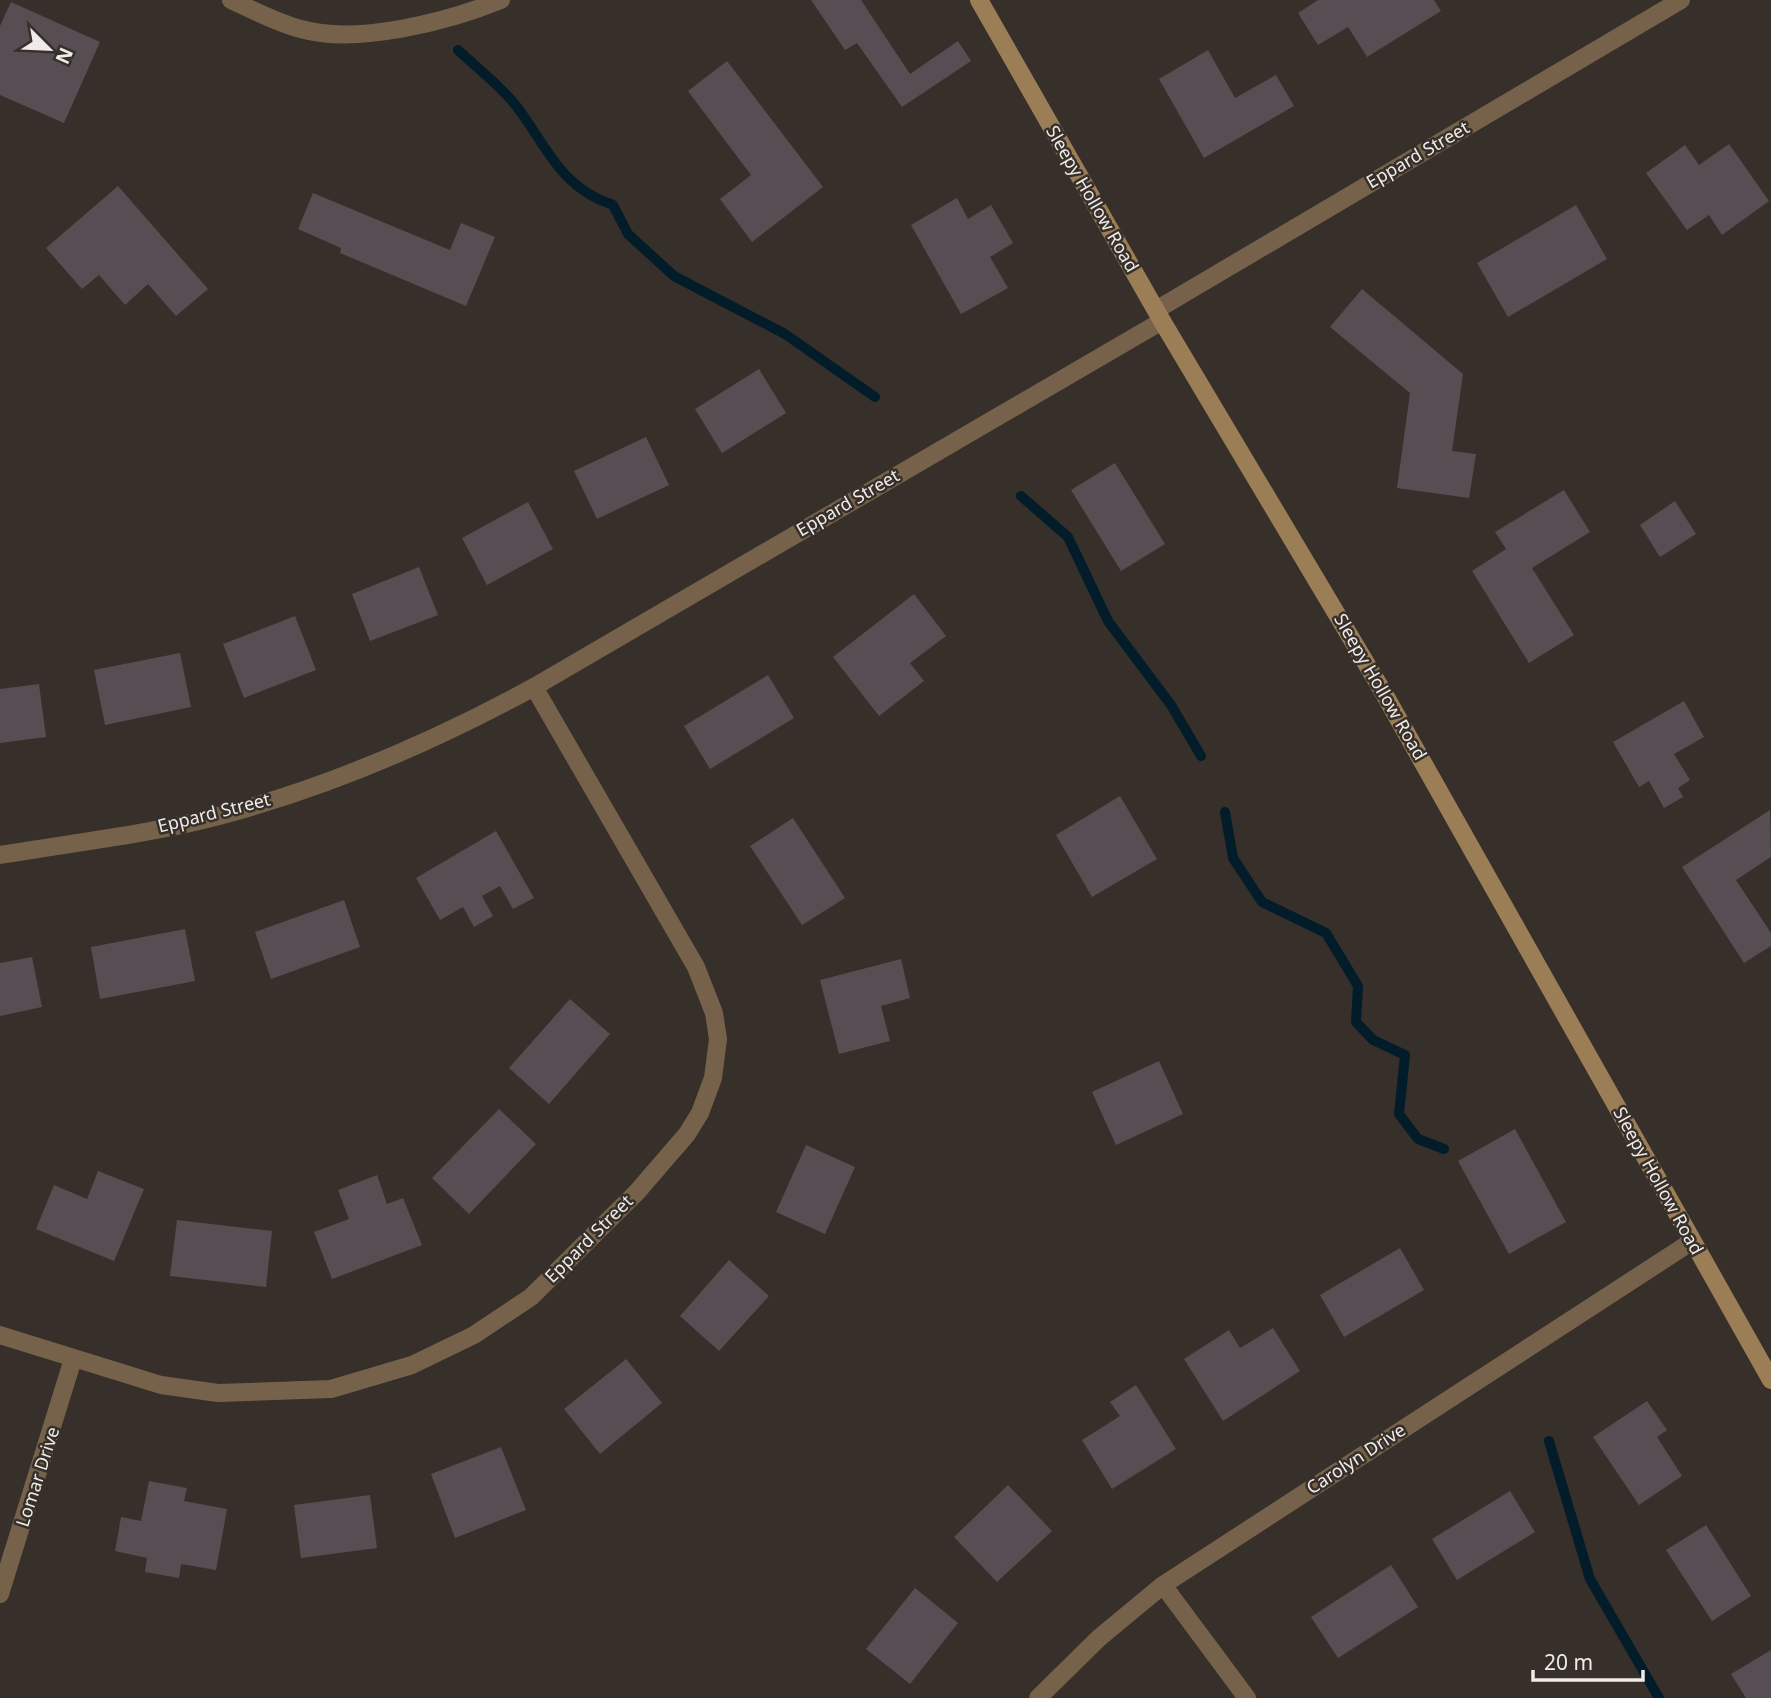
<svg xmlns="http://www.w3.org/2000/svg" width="1771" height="1698" viewBox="0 0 1771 1698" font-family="'Noto Sans',sans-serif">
	<rect width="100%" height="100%" fill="#362f2a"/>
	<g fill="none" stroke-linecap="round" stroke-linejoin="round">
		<path stroke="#031c29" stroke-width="10" d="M458 50C477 68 501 86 517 107 548 148 560 187 613 205L628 234 674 276 785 334 875 397
			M1021 496 1068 537 1108 621 1171 705 1201 756
			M1225 812 1233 858 1262 902 1326 933 1358 986 1356 1022 1373 1040 1405 1055 1399 1114 1418 1139 1444 1149
			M1549 1441 1590 1579 1659 1698"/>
	</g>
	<path fill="#574e53" d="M811 0H861L910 74 958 41 971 61 902 107 857 43 845 50Z
		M1318 0H1434L1441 11 1367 57 1348 27 1318 45 1298 13Z
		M11 2 100 42 64 123 0 95V26Z
		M1208 50 1235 98 1276 75 1294 106 1204 158 1159 79Z
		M727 61 823 187 752 242 720 199 751 175 688 91Z
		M1729 144 1769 201 1722 235 1709 215 1687 230 1646 173 1685 145 1699 165Z
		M118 186 208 289 176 316 148 284 125 305 99 275 82 289 46 248Z
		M313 193 450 250 461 223 495 237 466 306 340 253 341 248 298 229Z
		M957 198 968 219 991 205 1013 243 990 257 1008 288 961 314 911 225Z
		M1576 205 1607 259 1508 317 1477 263Z
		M1362 289 1463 374 1452 451 1476 454 1469 498 1397 488 1410 393 1330 327Z
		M759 369 786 413 722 453 695 409Z
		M646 437 669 485 597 519 574 471Z
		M1115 463 1165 544 1121 571 1071 490Z
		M1564 490 1590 532 1532 568 1574 635 1529 663 1472 571 1506 549 1495 532Z
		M1675 501 1696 534 1660 557 1640 525Z
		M528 502 553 549 487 585 462 538Z
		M419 567 438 615 370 641 352 594Z
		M914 594 946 636 910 663 924 681 879 716 833 657Z
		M295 616 316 670 244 698 223 644Z
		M180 653 191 707 105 725 94 670Z
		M768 675 794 718 710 769 684 726Z
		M39 684 46 737 0 743V689Z
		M1684 701 1704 737 1674 754 1690 780 1678 788 1683 797 1664 808 1649 781 1639 787 1613 742Z
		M1120 796 1157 859 1092 897 1056 835Z
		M1770 810 1771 857 1736 880 1771 933V946L1744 963 1682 867Z
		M793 818 845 898 802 925 750 846Z
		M496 831 534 898 513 909 500 886 482 896 493 916 474 927 463 907 440 920 416 878Z
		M344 900 360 947 271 979 255 932Z
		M185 929 195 981 100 999 91 947Z
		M32 957 42 1007 0 1016V963Z
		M901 959 910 998 881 1006 890 1041 839 1054 820 980Z
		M570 999 610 1034 549 1104 509 1068Z
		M1159 1061 1183 1114 1116 1145 1092 1092Z
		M499 1109 536 1144 469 1214 432 1178Z
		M1515 1129 1566 1222 1509 1254 1458 1161Z
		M806 1145 855 1167 825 1234 776 1212Z
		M98 1171 144 1189 114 1261 36 1229 54 1185 87 1199Z
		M377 1175 387 1204 403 1198 422 1245 332 1279 314 1232 349 1219 338 1190Z
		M177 1220 272 1231 266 1287 170 1276Z
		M1400 1248 1424 1290 1344 1337 1320 1295Z
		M729 1260 769 1296 719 1351 680 1316Z
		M1273 1328 1300 1371 1223 1421 1184 1359 1229 1330 1240 1348Z
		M626 1359 662 1403 600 1454 564 1409Z
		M1136 1385 1176 1449 1112 1489 1082 1440 1120 1416 1110 1402Z
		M1647 1401 1667 1430 1657 1437 1682 1476 1639 1505 1593 1437Z
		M501 1447 526 1510 455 1538 431 1474Z
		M149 1481 187 1488 184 1501 227 1509 216 1570 181 1564 179 1578 145 1572 147 1558 115 1551 121 1517 141 1521Z
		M1008 1485 1052 1531 997 1582 954 1537Z
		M1510 1491 1535 1532 1457 1580 1432 1539Z
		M370 1495 377 1548 301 1558 294 1505Z
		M1706 1525 1751 1596 1712 1621 1666 1550Z
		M1391 1565 1418 1607 1338 1658 1311 1617Z
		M915 1588 958 1623 910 1684 866 1649Z
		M1771 1650V1698H1746L1731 1674Z"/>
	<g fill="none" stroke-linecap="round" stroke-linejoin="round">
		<path stroke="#76624a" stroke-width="18" d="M231 0C253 10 277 23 301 29 356 45 447 22 501 0
			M1156 310 1681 0
			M0 855C71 843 145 835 215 817 327 788 433 742 534 687L1162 321
			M0 1335 161 1385 218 1393 331 1389 412 1365 474 1335 531 1297 637 1192 687 1134 700 1113 713 1078 718 1039 714 1013 696 967 534 687
			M1163 1585 1247 1698
			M0 1594 73 1359
			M1038 1698 1099 1638 1163 1585 1691 1242"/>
		<path stroke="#9c7e56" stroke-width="18" d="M979 0 1162 321 1382 690 1771 1380"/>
	</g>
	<g text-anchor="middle" stroke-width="5" stroke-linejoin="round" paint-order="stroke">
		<g font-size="18" fill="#f0ebe8" stroke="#362f2a">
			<text transform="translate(1418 155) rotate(-30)" y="6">Eppard Street</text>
			<text transform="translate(1092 199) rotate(60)" y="6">Sleepy Hollow Road</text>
			<text transform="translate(848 503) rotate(-30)" y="6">Eppard Street</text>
			<text transform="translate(1380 687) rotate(60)" y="6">Sleepy Hollow Road</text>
			<text transform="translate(214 813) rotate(-14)" y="6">Eppard Street</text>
			<text transform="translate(1658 1181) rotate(61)" y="6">Sleepy Hollow Road</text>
			<text transform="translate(589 1239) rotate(-45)" y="6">Eppard Street</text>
			<text transform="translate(1356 1459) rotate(-33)" y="6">Carolyn Drive</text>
			<text transform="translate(38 1477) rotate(-72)" y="6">Lomar Drive</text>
		</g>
	</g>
	<g transform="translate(49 49) rotate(114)" stroke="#362f2a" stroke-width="5" paint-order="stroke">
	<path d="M0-5L12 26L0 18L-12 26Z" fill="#f0ebe8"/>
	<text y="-10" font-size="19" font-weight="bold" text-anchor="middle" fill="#f0ebe8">N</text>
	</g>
	<path d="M1533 1670v10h110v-10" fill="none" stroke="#f0ebe8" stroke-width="3.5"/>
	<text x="1544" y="1670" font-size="21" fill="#f0ebe8" stroke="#362f2a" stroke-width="5" paint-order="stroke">20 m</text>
</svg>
